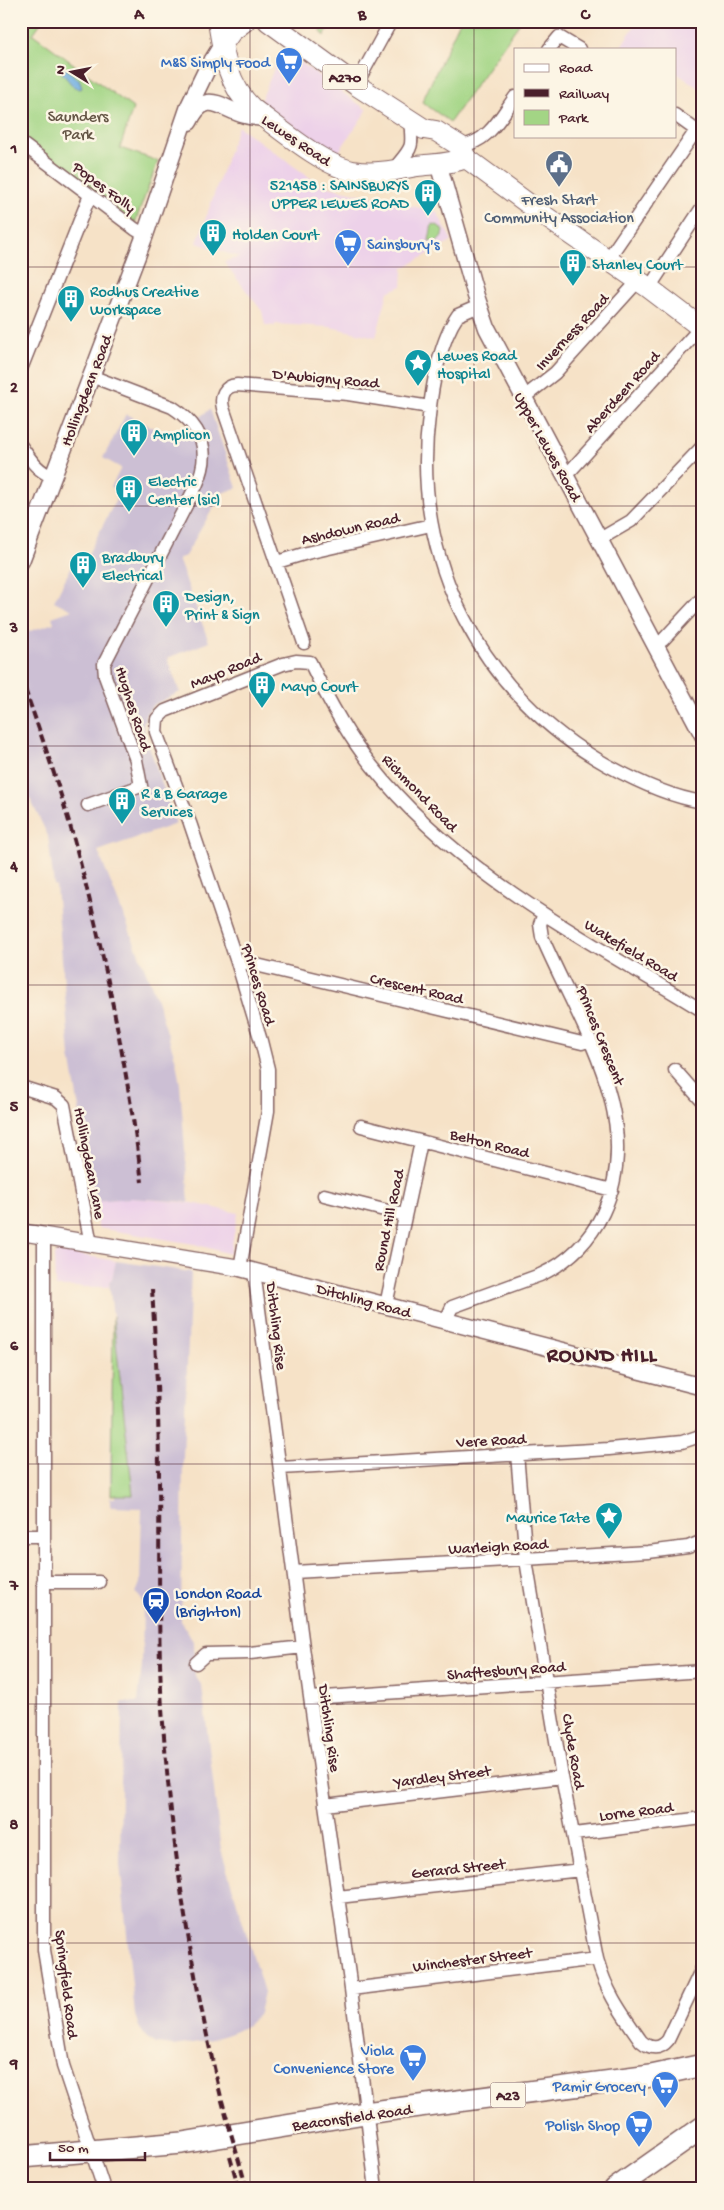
<svg xmlns="http://www.w3.org/2000/svg" width="724" height="2210" viewBox="0 0 724 2210" font-family="'Gochi Hand',sans-serif">
	<rect width="100%" height="100%" fill="#fcf5e5"/>
	<filter id="ink" filterUnits="userSpaceOnUse"><feTurbulence type="fractalNoise" baseFrequency=".02" numOctaves="2"/><feDisplacementMap in="SourceGraphic" scale="10" xChannelSelector="R" yChannelSelector="G"/><feConvolveMatrix kernelMatrix="1 2 1 2 8 2 1 2 1" color-interpolation-filters="sRGB"/></filter>
	<filter id="wash" filterUnits="userSpaceOnUse"><feTurbulence type="fractalNoise" baseFrequency=".0096" numOctaves="4" result="noise"/><feDisplacementMap in="SourceGraphic" scale="20" xChannelSelector="R" yChannelSelector="G"/><feGaussianBlur stdDeviation="1.12" result="paint"/><feColorMatrix in="noise" values="0 0 0 0 0 0 0 0 0 0 0 0 0 0 0 0 0 1.4 0 .05"/><feComposite in="paint" operator="in"/></filter>
	<g filter="url(#wash)">
		<rect width="100%" height="100%" fill="#f6e2c7"/>
		<path fill="#edd1e9" d="M638 21H703V91L675 72V49H619Z
			M282 49 367 110 338 153 340 156 339 158 260 103Z
			M238 126 320 185 437 212 452 241 403 268 402 286 388 292 376 337 330 327 275 324V326L265 325 262 311 224 262 239 257 197 243Z
			M131 1198 192 1203 238 1213 230 1254 194 1244 98 1228 95 1201Z
			M58 1251 116 1261 112 1279 109 1282V1287H55L54 1255Z"/>
		<path fill="#ccbfd4" d="M210 409 237 488 222 493 185 556 178 559 209 642 167 658 180 692 153 705 146 714 143 724 145 735 176 824 98 851 156 997 176 1061 180 1085 189 1202 131 1198 95 1201 70 1056 56 886H54L48 836 21 780V634L54 623 52 617 72 610 54 601 75 560 83 564 120 492 111 487 121 468 103 458 126 414 173 438Z
			M116 1261 191 1272 183 1457 181 1621 194 1643 195 1676 202 1686 221 1850 264 1992 259 2013 246 2026 232 2033 205 2041 173 2046 156 2044 146 2037 139 2027 135 2015 120 1864 122 1702H138L142 1665 143 1601 136 1593 140 1583 142 1508 111 1507 110 1505V1498H115V1482H110L113 1316 109 1282 112 1279Z"/>
		<path fill="#a3d585" stroke="#767a58" d="M21 21H42L33 34 133 108 120 148 158 161 135 223 21 137Z
			M318 21H332L324 36 321 31 323 24Z
			M460 21H521L450 122 422 102Z
			M432 224 439 226 443 231 441 238 437 242 429 241Z
			M113 1316 133 1495H111Z"/>
		<path fill="#6eafe2" stroke="#5c6786" d="M64 67 79 80 82 88 79 89 73 86 62 73Z"/>
	</g>
	<g filter="url(#ink)">
		<g fill="none" stroke-linecap="round" stroke-linejoin="round">
			<defs>
				<path id="minor" d="M549 49 559 37 579 49
					M356 85 391 21
					M21 143 135 229 145 235
					M460 146C488 143 500 118 515 97
					M393 170C413 146 413 150 410 119
					M608 259 695 132 693 128 675 115
					M649 288 703 206
					M479 306 458 315C440 341 432 385 429 416 410 560 482 695 607 765 636 781 670 797 703 802
					M21 369 90 195
					M523 398 555 373 639 280
					M21 446C30 459 37 471 53 477
					M565 475 572 469 701 327
					M600 539 631 521 703 446
					M277 562 307 553 431 525
					M304 643 223 408C220 396 224 386 237 385L348 394 430 407
					M655 645 663 640 703 597
					M88 805 141 786 136 760 105 676 104 664 196 486C212 452 203 427 172 407L91 376
					M238 965 244 962 582 1043 589 1039
					M675 1070 703 1102
					M21 1087 56 1098 64 1105 91 1244
					M361 1126 612 1190
					M324 1195 404 1215
					M44 1236V1950L63 2066 104 2189
					M240 1268 268 1111V1069L261 1041 238 965 190 823 156 732 157 719 165 711 283 664 296 661 310 662C327 698 347 735 372 766 458 875 587 939 703 1011
					M254 1271 303 1647 351 1989 376 2189
					M386 1305 421 1142
					M446 1320 452 1307 540 1275C568 1262 589 1242 603 1213 647 1119 578 1022 542 937L540 924 544 914
					M517 1454 526 1560 562 1777 597 1959C607 1994 621 2012 641 2041 650 2049 660 2050 668 2040L703 1966
					M280 1468 609 1449 682 1442 703 1435
					M21 1536H43
					M294 1572 648 1552 688 1547 703 1541
					M43 1582H99
					M196 1663 206 1654 250 1653 303 1647
					M311 1698 703 1671
					M325 1805 562 1777
					M574 1834 703 1818
					M338 1897 581 1870
					M351 1989 597 1959"/>
				<path id="tertiary" d="M189 122C206 87 221 109 245 115 251 117 259 117 265 118
					M438 163 476 296 487 328 703 735
					M21 561 145 235 189 106 206 71 222 45
					M21 1232 240 1268 703 1387"/>
				<path id="primary" d="M218 21C223 53 228 86 253 109 278 127 323 166 353 171 374 175 396 170 417 166 434 164 451 164 466 158
					M268 21 356 85 424 129 436 131 460 146 466 158 549 219 649 288 703 329
					M222 45 231 32 245 21"/>
				<path id="trunk" d="M21 2157 182 2143 365 2113 651 2076 703 2065
					M615 2189 703 2127"/>
			</defs>
			<use href="#minor" stroke="#866362" stroke-width="15"/>
			<use href="#tertiary" stroke="#866362" stroke-width="19"/>
			<use href="#primary" stroke="#866362" stroke-width="22"/>
			<use href="#trunk" stroke="#866362" stroke-width="24"/>
			<use href="#minor" stroke="#fff" stroke-width="12"/>
			<use href="#tertiary" stroke="#fff" stroke-width="16"/>
			<use href="#primary" stroke="#fff" stroke-width="20"/>
			<use href="#trunk" stroke="#fff" stroke-width="21"/>
			<path stroke="#4a1f2b" stroke-width="4" stroke-dasharray="8 4" stroke-linecap="butt" d="M21 678C43 740 65 802 81 866 108 970 128 1075 142 1182
				M152 1289C156 1353 159 1417 159 1481 160 1561 157 1642 163 1723 172 1848 191 1974 221 2097 229 2127 238 2158 247 2189
				M230 2157 239 2189"/>
		</g>
	</g>
	<path fill="none" stroke="#4a1f2b" stroke-width="1" stroke-opacity="0.55" d="M250 21V2189M474 21V2189M21 267H703M21 506H703M21 746H703M21 985H703M21 1225H703M21 1464H703M21 1704H703M21 1943H703"/>
	<defs>
		<symbol id="supermarket-pin" viewBox="-11 -11 22 30"><path d="M0 17L-7.5 6A9.5 9.5 0 1 1 7.5 6Z" fill="#3f7fe0" stroke="#fcf5e5"/><path d="M-6-5.5h2.5l.6 2H6L4.5 2H-2.5L-4.4-4H-6ZM-1.5 3.2a1.3 1.3 0 1 0 .1 0ZM3 3.2a1.3 1.3 0 1 0 .1 0Z" fill="#fff"/></symbol>
		<symbol id="civic-pin" viewBox="-11 -11 22 30"><path d="M0 17L-7.5 6A9.5 9.5 0 1 1 7.5 6Z" fill="#5c6f8a" stroke="#fcf5e5"/><path d="M-.6-6.5H3V-4.5H.6V-3L4-1V1h2V6H-6V1h2V-1L-.6-3ZM-1.2 2.5V6h2.4V2.5Z" fill="#fff"/></symbol>
		<symbol id="building-pin" viewBox="-11 -11 22 30"><path d="M0 17L-7.5 6A9.5 9.5 0 1 1 7.5 6Z" fill="#0f9aa8" stroke="#fcf5e5"/><path d="M-4-6H4V6H1V3H-1V6H-4ZM-2.5-4.3h1.7v1.8h-1.7ZM.8-4.3h1.7v1.8H.8ZM-2.5-1h1.7V.8h-1.7ZM.8-1h1.7V.8H.8Z" fill="#fff"/></symbol>
		<symbol id="sight-pin" viewBox="-11 -11 22 30"><path d="M0 17L-7.5 6A9.5 9.5 0 1 1 7.5 6Z" fill="#0f9aa8" stroke="#fcf5e5"/><path d="M0-6L1.8-2.2L6-1.7L2.9 1.2L3.7 5.4L0 3.3L-3.7 5.4L-2.9 1.2L-6-1.7L-1.8-2.2Z" fill="#fff"/></symbol>
		<symbol id="station-pin" viewBox="-11 -11 22 30"><path d="M0 17L-7.5 6A9.5 9.5 0 1 1 7.5 6Z" fill="#1a4fb4" stroke="#fcf5e5"/><path d="M-3-6H3Q5-6 5-4V2Q5 4 3 4L4.5 6H3L1.5 4h-3L-3 6H-4.5L-3 4Q-5 4-5 2V-4Q-5-6-3-6ZM-3.5-4v3h7v-3ZM-3.5 1v1.5H-2V1ZM2 1v1.5H3.5V1Z" fill="#fff"/></symbol>
	</defs>
	<g fill-rule="evenodd">
		<use href="#supermarket-pin" x="273" y="45" width="32" height="43"/>
		<use href="#civic-pin" x="543" y="148" width="32" height="43"/>
		<use href="#building-pin" x="412" y="177" width="32" height="43"/>
		<use href="#building-pin" x="197" y="217" width="32" height="43"/>
		<use href="#supermarket-pin" x="332" y="227" width="32" height="43"/>
		<use href="#building-pin" x="557" y="247" width="32" height="43"/>
		<use href="#building-pin" x="55" y="283" width="32" height="43"/>
		<use href="#sight-pin" x="402" y="347" width="32" height="43"/>
		<use href="#building-pin" x="118" y="417" width="32" height="43"/>
		<use href="#building-pin" x="113" y="473" width="32" height="43"/>
		<use href="#building-pin" x="67" y="549" width="32" height="43"/>
		<use href="#building-pin" x="150" y="588" width="32" height="43"/>
		<use href="#building-pin" x="246" y="669" width="32" height="43"/>
		<use href="#building-pin" x="106" y="785" width="32" height="43"/>
		<use href="#sight-pin" x="593" y="1500" width="32" height="43"/>
		<use href="#station-pin" x="140" y="1585" width="32" height="43"/>
		<use href="#supermarket-pin" x="397" y="2042" width="32" height="43"/>
		<use href="#supermarket-pin" x="649" y="2069" width="32" height="43"/>
		<use href="#supermarket-pin" x="623" y="2108" width="32" height="43"/>
	</g>
	<g text-anchor="middle" stroke-width="5" stroke-linejoin="round" paint-order="stroke">
		<g fill="#fcf5e5" stroke="#7f5f63" stroke-width="1">
			<rect x="322.5" y="64.5" width="45" height="25" rx="4"/>
			<rect x="490.5" y="2082.5" width="35" height="25" rx="4"/>
		</g>
		<g font-size="15" font-weight="bold" fill="#4a1f2b">
			<text x="345" y="82">A270</text>
			<text x="508" y="2100">A23</text>
		</g>
		<g font-size="16" fill="#366cbe" stroke="#fcf5e5" text-anchor="end">
			<text x="270" y="67">M&amp;S Simply Food</text>
			<text x="367" y="249" text-anchor="start">Sainsbury's</text>
			<text x="394" y="2055">Viola<tspan x="394" dy="18">Convenience Store</tspan></text>
			<text x="646" y="2091">Pamir Grocery</text>
			<text x="620" y="2130">Polish Shop</text>
		</g>
		<g font-size="16" fill="#655646" stroke="#fcf5e5">
			<text x="78" y="121">Saunders<tspan x="78" dy="18">Park</tspan></text>
		</g>
		<g font-size="16" fill="#4a1f2b" stroke="#fcf5e5">
			<text transform="translate(297 139) rotate(34)" y="6">Lewes Road</text>
			<text transform="translate(105 186) rotate(37)" y="6">Popes Folly</text>
			<text transform="translate(571 331) rotate(-47)" y="6">Inverness Road</text>
			<text transform="translate(326 377) rotate(5)" y="6">D'Aubigny Road</text>
			<text transform="translate(85 390) rotate(-69)" y="6">Hollingdean Road</text>
			<text transform="translate(621 391) rotate(-48)" y="6">Aberdeen Road</text>
			<text transform="translate(549 446) rotate(61)" y="6">Upper Lewes Road</text>
			<text transform="translate(350 527) rotate(-13)" y="6">Ashdown Road</text>
			<text transform="translate(225 669) rotate(-22)" y="6">Mayo Road</text>
			<text transform="translate(135 708) rotate(72)" y="6">Hughes Road</text>
			<text transform="translate(421 792) rotate(46)" y="6">Richmond Road</text>
			<text transform="translate(632 949) rotate(31)" y="6">Wakefield Road</text>
			<text transform="translate(260 984) rotate(73)" y="6">Princes Road</text>
			<text transform="translate(417 987) rotate(13)" y="6">Crescent Road</text>
			<text transform="translate(602 1035) rotate(68)" y="6">Princes Crescent</text>
			<text transform="translate(490 1142) rotate(14)" y="6">Belton Road</text>
			<text transform="translate(91 1163) rotate(79)" y="6">Hollingdean Lane</text>
			<text transform="translate(387 1220) rotate(-78)" y="6">Round Hill Road</text>
			<text transform="translate(364 1299) rotate(15)" y="6">Ditchling Road</text>
			<text transform="translate(278 1326) rotate(83)" y="6">Ditchling Rise</text>
			<text transform="translate(491 1439) rotate(-3)" y="6">Vere Road</text>
			<text transform="translate(498 1545) rotate(-3)" y="6">Warleigh Road</text>
			<text transform="translate(506 1669) rotate(-4)" y="6">Shaftesbury Road</text>
			<text transform="translate(331 1728) rotate(82)" y="6">Ditchling Rise</text>
			<text transform="translate(575 1751) rotate(80)" y="6">Clyde Road</text>
			<text transform="translate(442 1775) rotate(-7)" y="6">Yardley Street</text>
			<text transform="translate(636 1810) rotate(-7)" y="6">Lorne Road</text>
			<text transform="translate(458 1867) rotate(-6)" y="6">Gerard Street</text>
			<text transform="translate(472 1958) rotate(-7)" y="6">Winchester Street</text>
			<text transform="translate(68 1984) rotate(83)" y="6">Springfield Road</text>
			<text transform="translate(352 2116) rotate(-8)" y="6">Beaconsfield Road</text>
		</g>
		<g font-size="16" fill="#0d838f" stroke="#fcf5e5" text-anchor="start">
			<text x="409" y="190" text-anchor="end">521458 : SAINSBURYS<tspan x="409" dy="18">UPPER LEWES ROAD</tspan></text>
			<text x="232" y="239">Holden Court</text>
			<text x="592" y="269">Stanley Court</text>
			<text x="90" y="296">Rodhus Creative<tspan x="90" dy="18">Workspace</tspan></text>
			<text x="437" y="360">Lewes Road<tspan x="437" dy="18">Hospital</tspan></text>
			<text x="153" y="439">Amplicon</text>
			<text x="148" y="486">Electric<tspan x="148" dy="18">Center (sic)</tspan></text>
			<text x="102" y="562">Bradbury<tspan x="102" dy="18">Electrical</tspan></text>
			<text x="185" y="601">Design,<tspan x="185" dy="18">Print &amp; Sign</tspan></text>
			<text x="281" y="691">Mayo Court</text>
			<text x="141" y="798">R &amp; B Garage<tspan x="141" dy="18">Services</tspan></text>
			<text x="590" y="1522" text-anchor="end">Maurice Tate</text>
		</g>
		<g font-size="16" fill="#4e5e75" stroke="#fcf5e5">
			<text x="559" y="204">Fresh Start<tspan x="559" dy="18">Community Association</tspan></text>
		</g>
		<g font-size="16" fill="#164399" stroke="#fcf5e5" text-anchor="start">
			<text x="175" y="1598">London Road<tspan x="175" dy="18">(Brighton)</tspan></text>
		</g>
		<g font-size="21" font-weight="bold" letter-spacing="1" fill="#4a1f2b" stroke="#fcf5e5">
			<text x="602" y="1361">ROUND HILL</text>
		</g>
	</g>
	<rect width="724" height="2210" fill="none" stroke="#fcf5e5" stroke-width="55"/>
	<rect x="514" y="48" width="162" height="90" fill="#fcf5e5" stroke="#b59f9b"/>
	<rect x="524" y="64" width="25" height="8" fill="#ffffff" stroke="#b59f9b"/>
	<text x="559" y="72" font-size="15" fill="#4a1f2b">Road</text>
	<rect x="524" y="89" width="25" height="8" fill="#4a1f2b" stroke="#b59f9b"/>
	<text x="559" y="98" font-size="15" fill="#4a1f2b">Railway</text>
	<rect x="524" y="110" width="25" height="15" fill="#a3d585" stroke="#b59f9b"/>
	<text x="559" y="122" font-size="15" fill="#4a1f2b">Park</text>
	<g transform="translate(72 72) rotate(280)" stroke="#fcf5e5" stroke-width="4" paint-order="stroke">
	<path d="M0-4L9 19L0 12L-9 19Z" fill="#4a1f2b"/>
	<text y="-8" font-size="14" font-weight="bold" text-anchor="middle" fill="#4a1f2b">N</text>
	</g>
	<path d="M50 2152v8h95v-8" fill="none" stroke="#4a1f2b" stroke-width="2.5"/>
	<text x="58" y="2152" font-size="15" fill="#4a1f2b" stroke="#fcf5e5" stroke-width="4" paint-order="stroke">50 m</text>
	<rect x="28" y="28" width="668" height="2154" fill="none" stroke="#4a1f2b" stroke-width="2"/>
	<g font-size="16" text-anchor="middle" font-weight="bold" fill="#4a1f2b">
		<text x="139" y="19">A</text>
		<text x="362" y="19">B</text>
		<text x="585" y="19">C</text>
		<text x="14" y="153">1</text>
		<text x="14" y="392">2</text>
		<text x="14" y="632">3</text>
		<text x="14" y="871">4</text>
		<text x="14" y="1111">5</text>
		<text x="14" y="1350">6</text>
		<text x="14" y="1590">7</text>
		<text x="14" y="1829">8</text>
		<text x="14" y="2068">9</text>
	</g>
</svg>
